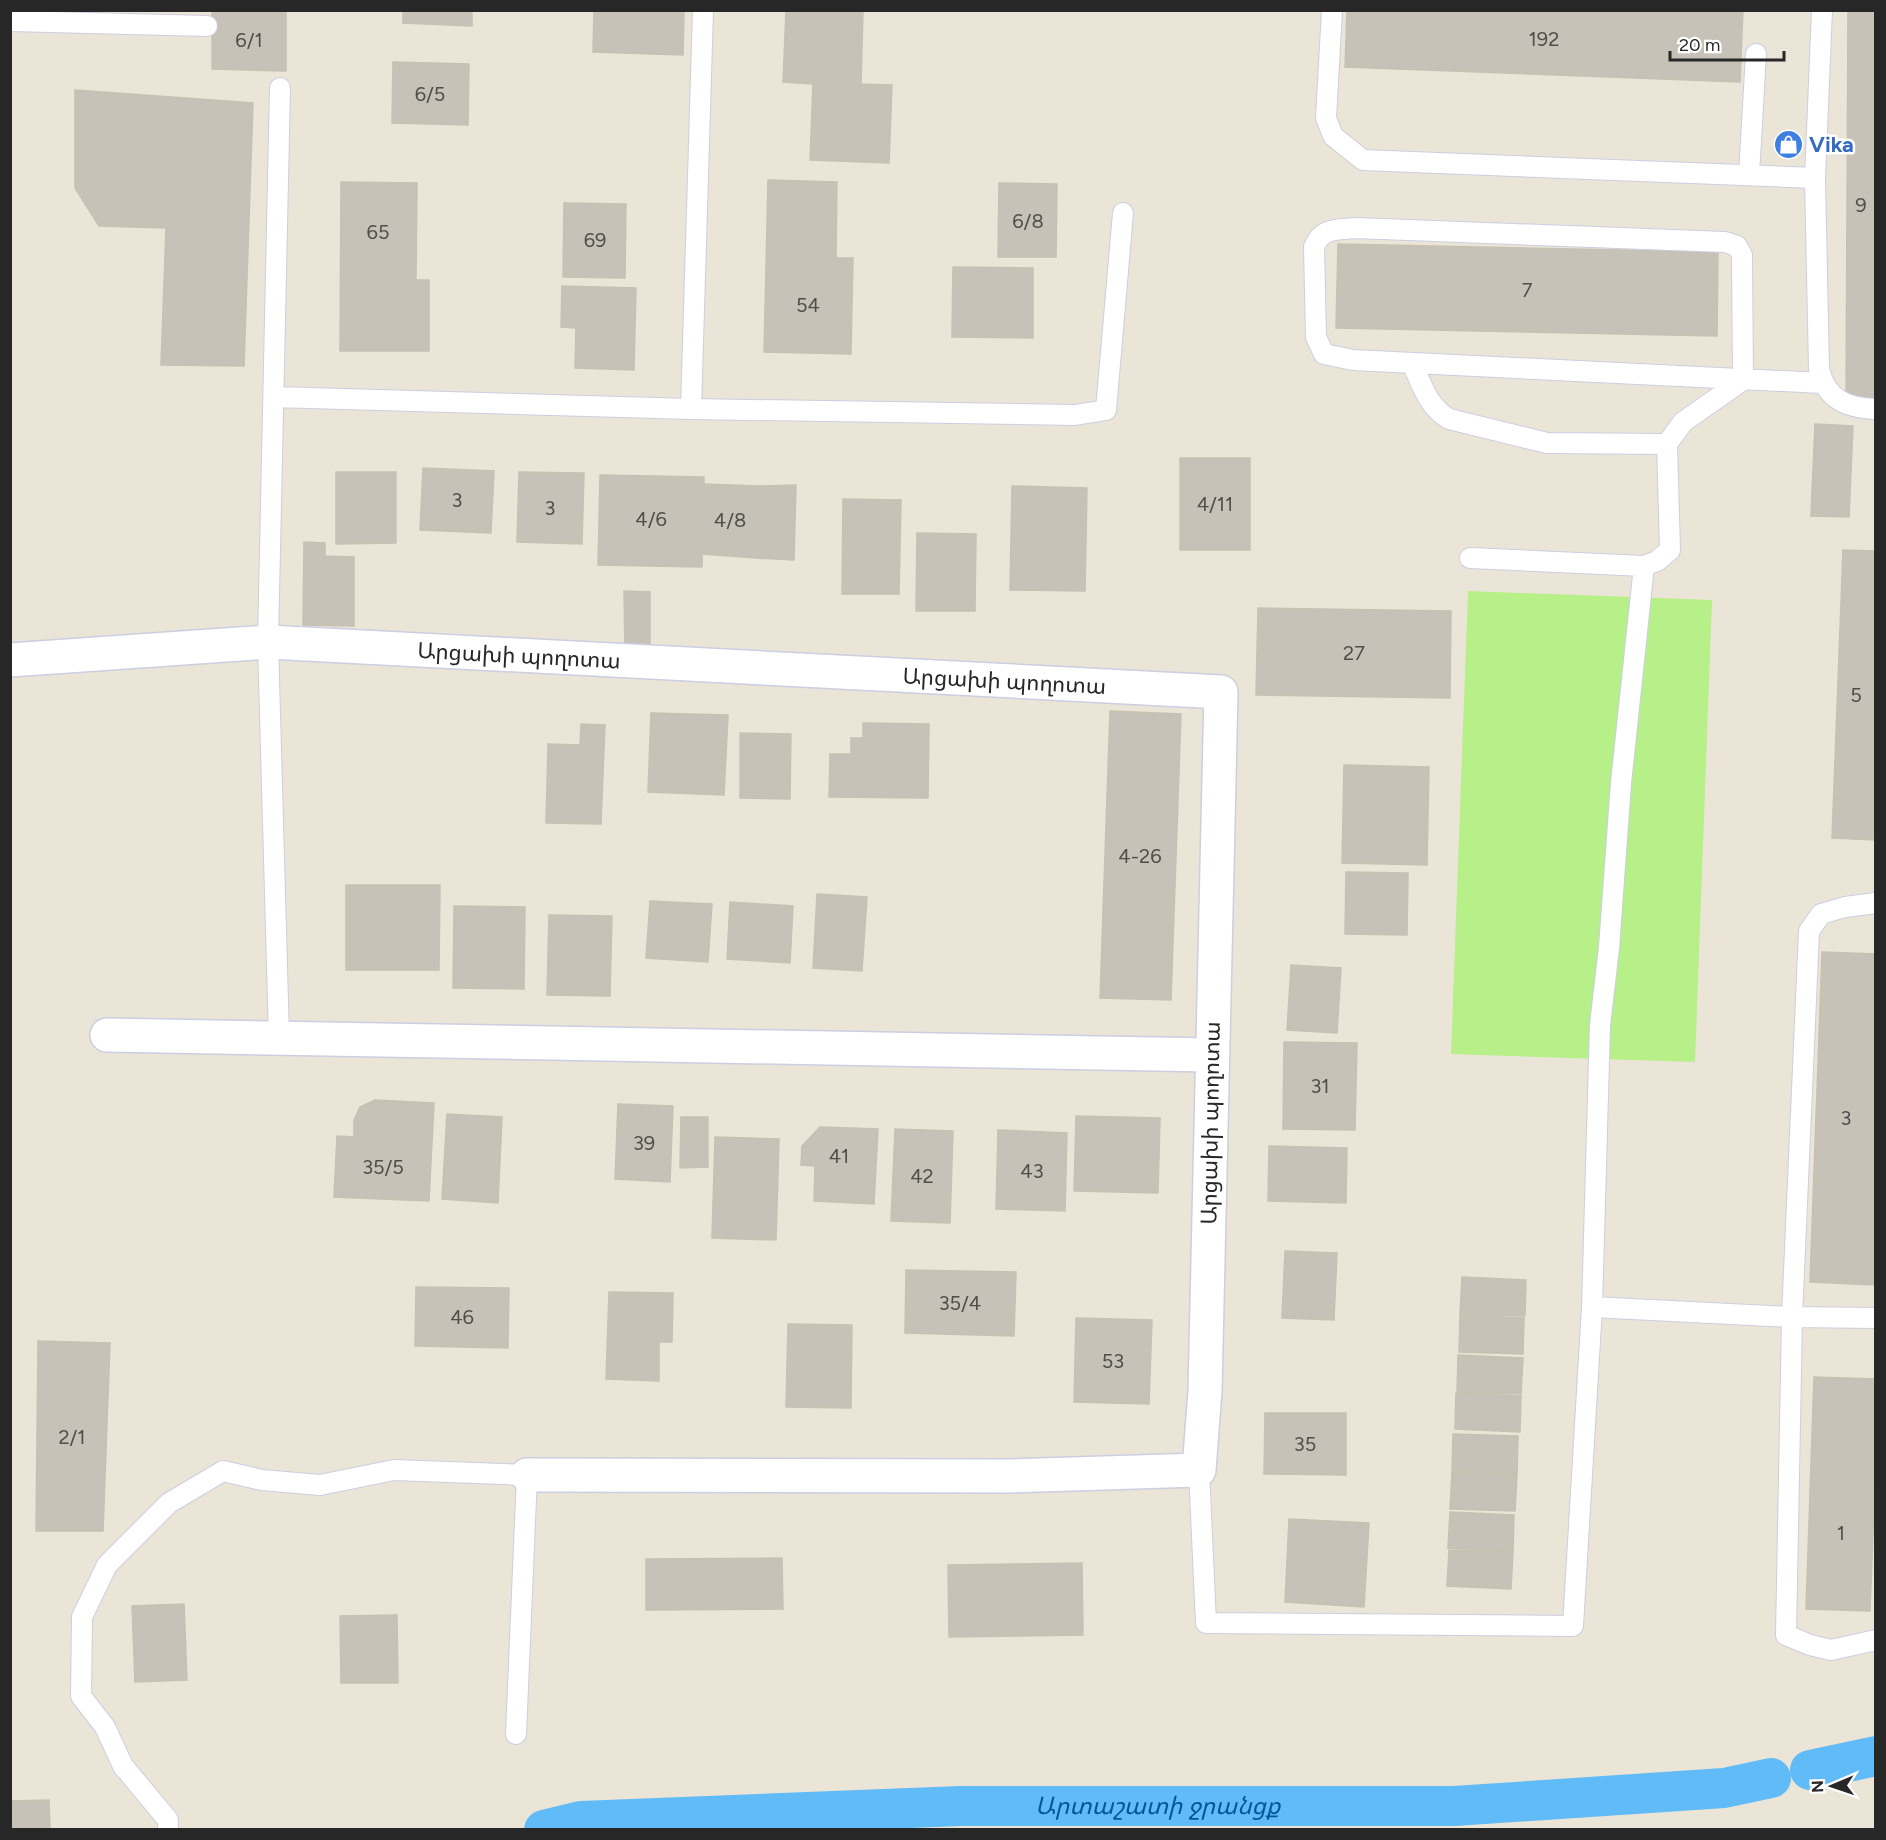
<svg xmlns="http://www.w3.org/2000/svg" width="1886" height="1840" viewBox="0 0 1886 1840" font-family="Figtree,'Noto Sans Armenian',sans-serif">
	<rect width="100%" height="100%" fill="#ebe5d7"/>
	<path fill="#b7ef89" d="M1468 591 1712 600 1695 1062 1451 1054Z"/>
	<g fill="none" stroke-linecap="round" stroke-linejoin="round">
		<g stroke="#61bbf6" stroke-width="40">
			<path d="M1810 1770 1876 1756"/>
			<path id="s1" d="M544 1830 581 1821 961 1806H1454L1724 1788 1771 1778"/>
		</g>
	</g>
	<path fill="#c6c2b7" stroke="#c6c1b1" stroke-width="1.5" d="M212 10H286V71L212 69Z
		M403 10H472V26L403 23Z
		M594 10H684L683 55 593 52Z
		M786 10H863L861 84 892 85 889 163 810 160 813 84 783 82Z
		M1347 10H1743L1740 82 1345 67Z
		M1848 10H1876V400H1846Z
		M393 62 469 64 468 125 392 123Z
		M75 90 253 103 244 366 161 365 166 228 99 226 75 188Z
		M768 180 837 182 836 258H853L851 354 764 352Z
		M341 182 417 183 416 280H429V351H340Z
		M999 183 1057 184 1056 257H998Z
		M564 203 626 204 625 278 563 277Z
		M1338 244 1718 252 1717 336 1336 328Z
		M953 267 1033 268V338L952 337Z
		M562 286 636 288 634 370 575 368 576 328 561 327Z
		M1815 424 1853 426 1849 517 1811 516Z
		M1180 458H1250V550H1180Z
		M423 468 494 471 491 533 420 530Z
		M336 472H396V543L336 544Z
		M519 472 584 473 582 544 517 542Z
		M600 475 704 477 702 567 598 565Z
		M703 484 759 486 756 558 702 554Z
		M796 485 794 560 756 558 759 486Z
		M1012 486 1087 488 1085 591 1010 590Z
		M843 499 901 500 899 594H842Z
		M917 533 976 534 975 611H916Z
		M304 542 325 543V556L354 557V626L303 625Z
		M1843 550 1876 551V840L1832 838Z
		M624 591 650 592V656L625 650Z
		M1258 608 1451 611 1450 698 1256 695Z
		M1110 711 1181 714 1171 1000 1100 998Z
		M651 713 728 715 724 795 648 792Z
		M863 723 929 724 928 798 829 797 830 754H851V738H863Z
		M581 724 605 725 601 824 546 823 548 744 580 745Z
		M740 733 791 734 790 799 740 798Z
		M1344 765 1429 767 1427 865 1342 863Z
		M1346 872 1408 873 1407 935 1345 934Z
		M346 885H440L439 970H346Z
		M817 894 867 897 862 971 813 968Z
		M650 901 712 904 708 962 646 958Z
		M730 902 793 906 790 963 727 959Z
		M454 906 525 907 524 989 453 988Z
		M549 915 612 916 610 996 547 995Z
		M1822 952 1876 954V1285L1810 1282Z
		M1291 965 1341 968 1337 1033 1287 1030Z
		M1284 1042 1357 1043 1355 1130 1283 1129Z
		M375 1100 434 1103 429 1201 334 1197 337 1136 354 1137V1120L360 1107Z
		M618 1104 673 1106 670 1182 615 1179Z
		M447 1114 502 1117 498 1203 442 1199Z
		M1076 1116 1160 1118 1158 1193 1074 1191Z
		M681 1117H708V1167L680 1168Z
		M820 1127 878 1129 874 1204 814 1201 815 1166 801 1165 802 1146Z
		M895 1129 953 1131 950 1223 891 1221Z
		M998 1130 1067 1133 1065 1211 996 1209Z
		M715 1137 779 1139 776 1240 712 1238Z
		M1269 1146 1347 1148 1346 1203 1268 1201Z
		M1285 1251 1337 1253 1334 1320 1282 1318Z
		M906 1270 1016 1272 1014 1336 905 1333Z
		M1462 1277 1526 1280 1525 1316 1460 1314Z
		M416 1287 509 1288 508 1348 415 1346Z
		M609 1292 673 1293 672 1342H659V1381L606 1379Z
		M1460 1315 1524 1318 1523 1354 1459 1352Z
		M1076 1318 1152 1320 1149 1404 1074 1402Z
		M788 1324 852 1325 851 1408 786 1407Z
		M38 1341 110 1343 103 1531H36Z
		M1458 1355 1523 1358 1521 1394 1457 1392Z
		M1814 1377 1876 1379V1457L1870 1611 1806 1609Z
		M1456 1393 1521 1396 1520 1432 1455 1429Z
		M1265 1413H1346V1475L1264 1474Z
		M1453 1434 1518 1436 1517 1473 1452 1471Z
		M1452 1472 1517 1474 1515 1511 1450 1509Z
		M1450 1512 1514 1515 1513 1551 1448 1548Z
		M1289 1519 1369 1523 1364 1607 1285 1602Z
		M1449 1550 1513 1552 1511 1589 1447 1586Z
		M782 1558 783 1609 646 1610V1559Z
		M1082 1563 1083 1635 949 1637 948 1565Z
		M184 1604 187 1680 135 1682 132 1606Z
		M397 1615 398 1683H341L340 1616Z
		M49 1800 50 1830H10V1801Z"/>
	<g fill="none" stroke-linecap="round" stroke-linejoin="round">
		<defs>
			<path id="lane" d="M1332 10 1326 118 1333 136 1363 160 1815 178
				M1822 10 1815 178 1819 369C1826 399 1846 408 1876 409
				M10 21 207 26
				M1749 175 1756 54
				M1412 363C1422 385 1428 407 1449 419L1547 443 1667 444
				M1743 380 1742 255 1737 246 1725 242 1356 228C1337 230 1322 227 1314 247L1316 337 1324 354 1353 360 1822 383
				M274 397 691 409 1075 415 1106 410 1123 213
				M691 409 703 10
				M1470 558 1644 566 1657 561 1670 550 1667 444 1683 422 1743 380
				M1876 903 1845 907 1821 914 1809 931 1792 1317 1786 1635 1810 1645 1831 1650 1876 1640
				M279 1038 268 642 280 88
				M1592 1307 1600 1025 1609 948 1621 783 1644 566
				M1199 1470 1206 1623 1573 1626 1592 1307 1792 1317 1876 1318
				M168 1830V1820L123 1766 105 1727 81 1696 82 1617 107 1565 169 1503 223 1471 262 1480 320 1485 394 1470 527 1475 516 1734"/>
			<g id="street">
				<path id="s2" d="M10 660 268 642 1221 692 1205 1391 1199 1470 1009 1476 527 1475"/>
				<path d="M107 1035 1211 1055"/>
			</g>
		</defs>
		<use href="#lane" stroke="#cccee2" stroke-width="22"/>
		<use href="#street" stroke="#cccee2" stroke-width="36"/>
		<use href="#lane" stroke="#fff" stroke-width="20"/>
		<use href="#street" stroke="#fff" stroke-width="33"/>
	</g>
	<defs>
		<symbol id="shop-disc" viewBox="-11 -11 22 22"><circle r="9.5" fill="#3f7fe0" stroke="#fff"/><path d="M-5-2.5h2.3a2.7 3.5 0 0 1 5.4 0H5L5.5 6h-11ZM-1.5-2.5h3a1.5 2.3 0 0 0-3 0Z" fill="#fff"/></symbol>
	</defs>
	<g fill-rule="evenodd">
		<use href="#shop-disc" x="1772" y="128" width="33" height="33"/>
	</g>
	<g text-anchor="middle" stroke-width="5" stroke-linejoin="round" paint-order="stroke">
		<g font-size="20" fill="#4f4e4b">
			<text x="1544" y="46">192</text>
			<text x="249" y="47">6/1</text>
			<text x="430" y="101">6/5</text>
			<text x="1861" y="212">9</text>
			<text x="1028" y="228">6/8</text>
			<text x="378" y="239">65</text>
			<text x="595" y="247">69</text>
			<text x="1527" y="297">7</text>
			<text x="808" y="312">54</text>
			<text x="457" y="507">3</text>
			<text x="1215" y="511">4/11</text>
			<text x="550" y="515">3</text>
			<text x="651" y="526">4/6</text>
			<text x="730" y="527">4/8</text>
			<text x="1354" y="660">27</text>
			<text x="1856" y="702">5</text>
			<text x="1140" y="863">4-26</text>
			<text x="1320" y="1093">31</text>
			<text x="1846" y="1125">3</text>
			<text x="644" y="1150">39</text>
			<text x="839" y="1163">41</text>
			<text x="383" y="1174">35/5</text>
			<text x="1032" y="1178">43</text>
			<text x="922" y="1183">42</text>
			<text x="960" y="1310">35/4</text>
			<text x="462" y="1324">46</text>
			<text x="1113" y="1368">53</text>
			<text x="72" y="1444">2/1</text>
			<text x="1305" y="1451">35</text>
			<text x="1841" y="1540">1</text>
		</g>
		<g font-size="22" font-weight="bold" fill="#366cbe" stroke="#fff" text-anchor="start">
			<text x="1809" y="152">Vika</text>
		</g>
		<g font-size="22" fill="#272727" stroke="#fff">
			<text dy="8" stroke="none"><textPath href="#s2" startOffset="510">Արցախի պողոտա</textPath></text>
			<text dy="8" stroke="none"><textPath href="#s2" startOffset="996">Արցախի պողոտա</textPath></text>
			<text transform="translate(1210 1123) rotate(-89)" y="8">Արցախի պողոտա</text>
		</g>
		<g font-size="24" font-style="italic" fill="#04559e" stroke="#fff">
			<text dy="8" stroke="none"><textPath href="#s1" startOffset="615">Արտաշատի ջրանցք</textPath></text>
		</g>
	</g>
	<rect width="1886" height="1840" fill="none" stroke="#272727" stroke-width="24"/>
	<g transform="translate(1832 1786) rotate(268)" stroke="#ffffff" stroke-width="4.5" paint-order="stroke">
	<path d="M0-4.5L10 22L0 15L-10 22Z" fill="#272727"/>
	<text y="-9" font-size="16" font-weight="bold" text-anchor="middle" fill="#272727">N</text>
	</g>
	<path d="M1670 51v9h114v-9" fill="none" stroke="#272727" stroke-width="3"/>
	<text x="1679" y="51" font-size="18" fill="#272727" stroke="#ffffff" stroke-width="4.5" paint-order="stroke">20 m</text>
</svg>
